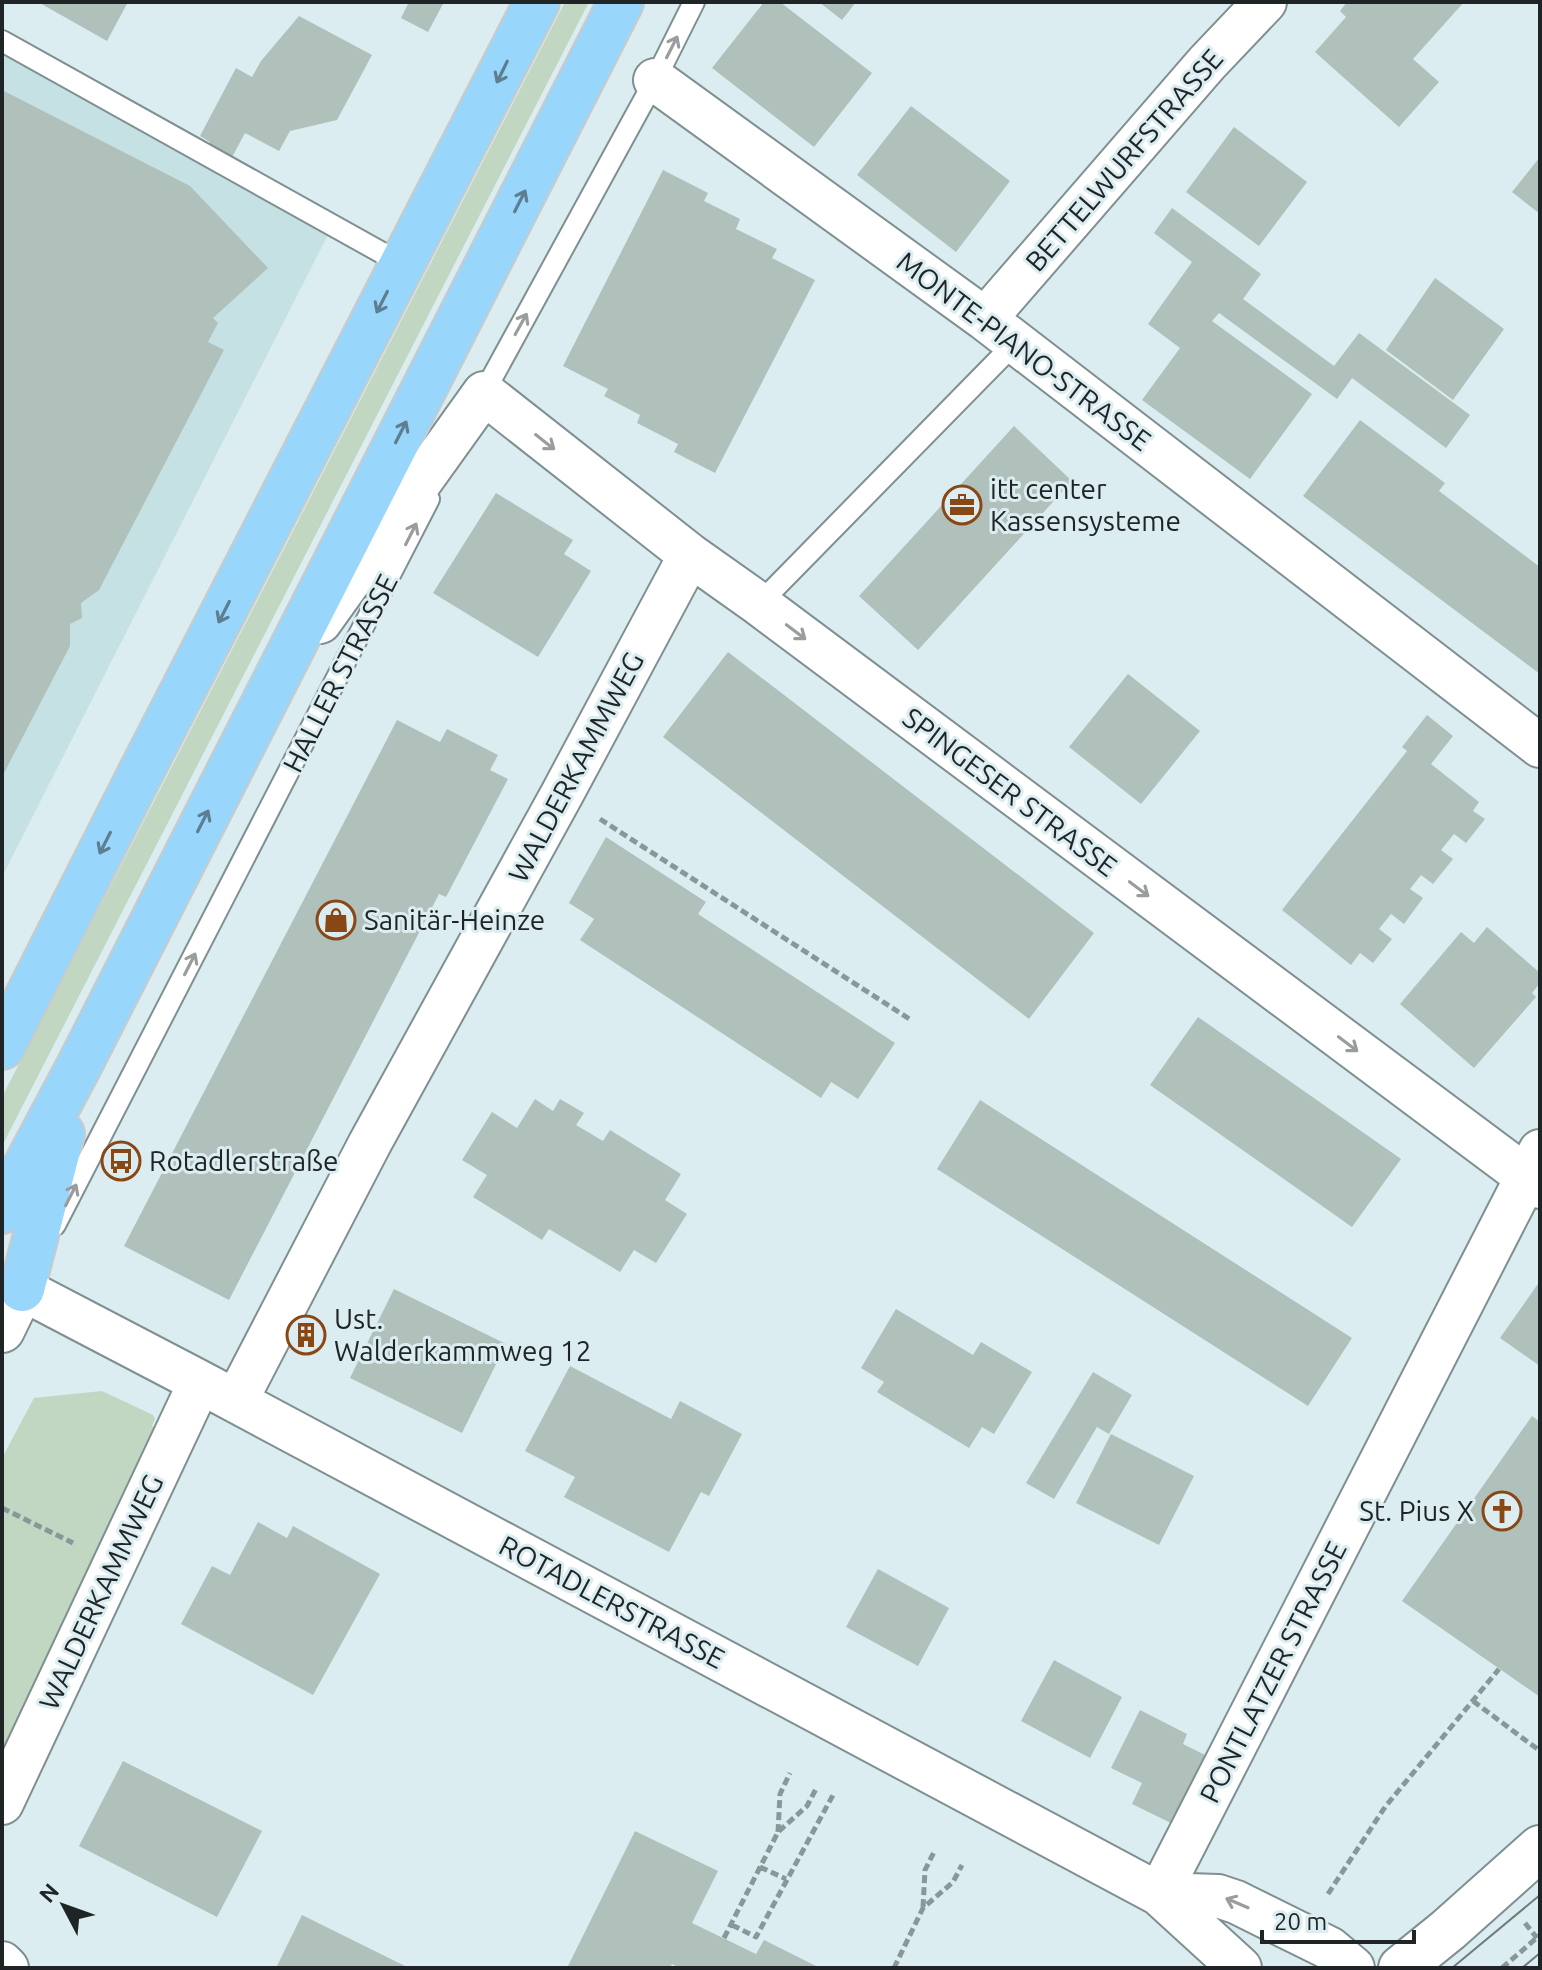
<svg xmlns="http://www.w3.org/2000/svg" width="1542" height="1970" viewBox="0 0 1542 1970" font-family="Ubuntu,sans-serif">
	<rect width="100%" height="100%" fill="#dbedf0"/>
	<path fill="#c6e1e4" d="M2 35 337 217 2 877Z"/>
	<path fill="#c1d7c1" d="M565 2H589L2 1146V1097Z
		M102 1391 153 1415 155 1419 152 1426 159 1430 2 1761V1458L34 1398Z"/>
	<path fill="#b0c0bb" d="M38 2H128L107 41Z
		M409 2H444L428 32 401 18Z
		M764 2H780L872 73 814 147 712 68Z
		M819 2H856L842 20Z
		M1347 2H1464L1413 59 1439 82 1399 127 1315 52 1346 17 1340 11Z
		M299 16 372 55 337 120 290 131 279 151 245 133 231 159 207 147 210 142 200 136 236 68 252 77 261 61Z
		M2 90 190 186 268 268 213 318 218 323 208 342 224 350 99 590 81 603 82 618 70 624V646L2 777Z
		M911 106 1010 181 956 252 857 175Z
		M1234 127 1307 182 1259 246 1186 192Z
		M1540 157V214L1512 192Z
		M663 170 708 193 704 201 740 219 736 229 777 249 772 258 815 280 715 473 674 452 678 444 637 423 640 415 604 396 608 389 563 366Z
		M1172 208 1261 274 1243 299 1334 366 1359 333 1470 415 1446 448 1352 378 1337 399 1219 313 1212 321 1312 394 1250 479 1142 400 1180 348 1148 324 1192 262 1154 233Z
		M1435 278 1504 329 1453 400 1386 350Z
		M1360 420 1445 483 1439 491 1540 567V674L1303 496Z
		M1014 426 1072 481 918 650 859 596Z
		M496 493 573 540 564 554 591 571 538 657 433 593Z
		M728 652 1094 933 1029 1019 663 737Z
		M1128 674 1200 731 1141 804 1069 747Z
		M1427 715 1453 736 1431 764 1479 802 1473 811 1485 819 1466 843 1454 834 1441 850 1453 859 1433 884 1421 875 1410 889 1423 898 1404 924 1391 914 1379 929 1392 939 1373 963 1360 953 1351 965 1282 910 1407 751 1402 747Z
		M397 720 440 742 447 729 498 755 490 770 508 779 446 897 439 894 229 1300 124 1246Z
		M606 837 706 902 698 914 895 1043 858 1099 831 1082 821 1098 580 940 594 919 569 903Z
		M1487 927 1540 973V983L1532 993 1536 997 1474 1068 1400 1004 1461 932 1474 943Z
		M1198 1017 1401 1159 1352 1227 1150 1085Z
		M535 1099 553 1111 560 1099 584 1113 576 1125 603 1141 610 1130 681 1174 665 1200 687 1214 656 1263 634 1250 620 1272 549 1229 542 1240 473 1197 487 1175 462 1160 492 1112 517 1128Z
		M980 1100 1352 1338 1308 1406 937 1169Z
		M1540 1281V1366L1500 1338Z
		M394 1289 506 1344 462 1433 350 1378Z
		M896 1309 973 1355 981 1342 1032 1372 994 1434 982 1427 969 1448 877 1392 884 1382 861 1368Z
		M301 1317 324 1330 311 1353 288 1340Z
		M570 1366 671 1419 680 1401 742 1434 709 1496 701 1492 669 1552 564 1497 575 1477 525 1451Z
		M1093 1372 1132 1395 1109 1434 1097 1427 1054 1499 1026 1483Z
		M1532 1416 1540 1422V1697L1402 1601Z
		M1111 1434 1194 1476 1159 1545 1076 1503Z
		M258 1522 287 1538 293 1526 380 1574 313 1695 181 1624 212 1566 230 1575Z
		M878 1569 949 1608 918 1666 846 1627Z
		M1054 1660 1122 1697 1090 1758 1021 1721Z
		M1140 1710 1187 1734 1183 1744 1211 1758 1177 1826 1132 1804 1142 1783 1111 1768Z
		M123 1761 262 1831 217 1917 79 1846Z
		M635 1831 718 1871 692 1923 756 1954 764 1940 820 1968H679L672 1964 670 1968H567Z
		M302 1915 409 1968H276Z"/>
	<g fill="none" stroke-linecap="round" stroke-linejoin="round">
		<defs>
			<path id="service" d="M2 41 402 264
				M482 396 655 80 694 2
				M759 604 1016 342
				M55 1225 429 499"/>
			<path id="minor" d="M655 80 985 319 1540 746
				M985 319 1207 63 1265 2
				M320 622 484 393 690 555 759 604 1540 1187
				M22 1289 200 1382 1159 1894 1240 1968
				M236 1401 370 1143 562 794 690 555
				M2 1803 200 1382
				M1159 1894 1540 1151
				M1159 1894 1218 1896 1236 1902 1329 1948 1353 1968
				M2 1963 7 1968"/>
			<path id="tertiary" d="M1401 1968 1448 1930 1540 1848"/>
			<path id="secondary" d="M2 1330 22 1289"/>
			<path id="primary" d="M2 1047 140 774 537 2
				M2 1211 79 1066 621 2
				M22 1289 62 1134"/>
		</defs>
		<use href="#service" stroke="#7f8f92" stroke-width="24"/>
		<use href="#minor" stroke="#7f8f92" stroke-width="46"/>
		<use href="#tertiary" stroke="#7f8f92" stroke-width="48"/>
		<use href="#secondary" stroke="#7f8f92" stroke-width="48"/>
		<use href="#primary" stroke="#c9cbcb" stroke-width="48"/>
		<path stroke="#8a9799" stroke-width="5" stroke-dasharray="8 4" stroke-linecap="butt" d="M600 819 911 1020
			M2 1508 73 1543
			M1473 1701 1540 1751
			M778 1832 780 1794 790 1773
			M760 1867 786 1879
			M1328 1894 1385 1807 1499 1669
			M923 1907 925 1870 935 1850
			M1525 1923 1537 1938
			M732 1925 756 1937 833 1795
			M724 1938 778 1832 807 1806 817 1787
			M894 1968 923 1908 953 1882 962 1865
			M1502 1968 1540 1935"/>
		<use href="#service" stroke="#fff" stroke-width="20"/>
		<use href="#minor" stroke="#fff" stroke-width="42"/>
		<use href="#tertiary" stroke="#fff" stroke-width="44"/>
		<use href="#secondary" stroke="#fff" stroke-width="44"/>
		<use href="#primary" stroke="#98d6fb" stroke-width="44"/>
		<path stroke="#707b7d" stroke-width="2" d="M1452 1968 1540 1895
			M1522 1968 1540 1953"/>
	</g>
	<defs><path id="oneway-shaft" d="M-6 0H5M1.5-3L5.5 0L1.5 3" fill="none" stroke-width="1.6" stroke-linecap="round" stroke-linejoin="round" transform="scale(2)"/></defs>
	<g stroke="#9a9d9d">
		<use href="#oneway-shaft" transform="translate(672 47) rotate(-63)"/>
		<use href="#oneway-shaft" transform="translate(521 324) rotate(-61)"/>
		<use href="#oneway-shaft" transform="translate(545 442) rotate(38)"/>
		<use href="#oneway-shaft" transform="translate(411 534) rotate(-63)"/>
		<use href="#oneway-shaft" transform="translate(796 632) rotate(37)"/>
		<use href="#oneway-shaft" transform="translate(1139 889) rotate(37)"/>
		<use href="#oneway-shaft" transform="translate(190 964) rotate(-63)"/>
		<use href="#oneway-shaft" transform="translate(1348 1044) rotate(37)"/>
		<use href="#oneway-shaft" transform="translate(71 1195) rotate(-63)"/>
		<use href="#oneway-shaft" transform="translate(1237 1903) rotate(-157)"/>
	</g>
	<g stroke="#5c7e90">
		<use href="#oneway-shaft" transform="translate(502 72) rotate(116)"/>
		<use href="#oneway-shaft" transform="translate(520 201) rotate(-63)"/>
		<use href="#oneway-shaft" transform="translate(382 302) rotate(117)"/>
		<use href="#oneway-shaft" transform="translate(401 432) rotate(-63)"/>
		<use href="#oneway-shaft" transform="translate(224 612) rotate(117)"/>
		<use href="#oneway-shaft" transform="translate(203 821) rotate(-63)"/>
		<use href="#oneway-shaft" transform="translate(105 843) rotate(117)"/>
	</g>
	<defs>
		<symbol id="office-ring" viewBox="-11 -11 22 22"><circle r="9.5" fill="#dbedf0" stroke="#894715" stroke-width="1.5"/><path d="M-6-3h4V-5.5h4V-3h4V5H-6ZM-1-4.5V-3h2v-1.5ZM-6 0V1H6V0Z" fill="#894715"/></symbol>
		<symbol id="shop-ring" viewBox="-11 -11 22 22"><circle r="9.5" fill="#dbedf0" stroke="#894715" stroke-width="1.5"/><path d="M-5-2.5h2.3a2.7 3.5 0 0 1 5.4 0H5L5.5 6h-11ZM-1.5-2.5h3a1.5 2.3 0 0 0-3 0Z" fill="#894715"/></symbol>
		<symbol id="bus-ring" viewBox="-11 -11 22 22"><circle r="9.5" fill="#dbedf0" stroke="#894715" stroke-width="1.5"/><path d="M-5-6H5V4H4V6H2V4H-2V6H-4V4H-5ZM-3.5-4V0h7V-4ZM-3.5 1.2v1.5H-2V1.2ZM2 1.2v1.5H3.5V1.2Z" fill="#894715"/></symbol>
		<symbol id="building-ring" viewBox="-11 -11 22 22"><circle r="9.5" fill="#dbedf0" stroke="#894715" stroke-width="1.5"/><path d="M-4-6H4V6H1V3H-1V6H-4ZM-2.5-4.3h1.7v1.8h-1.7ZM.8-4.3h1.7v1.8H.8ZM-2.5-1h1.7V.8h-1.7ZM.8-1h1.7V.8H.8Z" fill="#894715"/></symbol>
		<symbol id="church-ring" viewBox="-11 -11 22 22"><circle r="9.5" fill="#dbedf0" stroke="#894715" stroke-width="1.5"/><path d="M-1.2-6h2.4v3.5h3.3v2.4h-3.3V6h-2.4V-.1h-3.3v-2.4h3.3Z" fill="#894715"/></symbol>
	</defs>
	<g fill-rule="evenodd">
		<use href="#office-ring" x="940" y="483" width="44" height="44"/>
		<use href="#shop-ring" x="314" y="898" width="44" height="44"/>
		<use href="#bus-ring" x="99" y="1139" width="44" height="44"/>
		<use href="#building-ring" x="284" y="1313" width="44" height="44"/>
		<use href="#church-ring" x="1480" y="1489" width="44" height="44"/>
	</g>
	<g text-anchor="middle" stroke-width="6" stroke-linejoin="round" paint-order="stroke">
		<g font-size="28" fill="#1f2526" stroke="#dbedf0">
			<text transform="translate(1124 160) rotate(-49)" y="10">BETTELWURFSTRASSE</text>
			<text transform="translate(1024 351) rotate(37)" y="10">MONTE-PIANO-STRASSE</text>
			<text transform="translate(340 673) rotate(-63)" y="10">HALLER STRASSE</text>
			<text transform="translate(576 767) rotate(-62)" y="10">WALDERKAMMWEG</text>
			<text transform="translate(1010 792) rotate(37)" y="10">SPINGESER STRASSE</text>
			<text transform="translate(101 1592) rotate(-65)" y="10">WALDERKAMMWEG</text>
			<text transform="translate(612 1602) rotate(28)" y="10">ROTADLERSTRASSE</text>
			<text transform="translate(1273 1672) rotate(-63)" y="10">PONTLATZER STRASSE</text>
		</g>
		<g font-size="28" fill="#1f2526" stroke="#dbedf0" text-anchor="start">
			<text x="990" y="499">itt center<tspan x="990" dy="32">Kassensysteme</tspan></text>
			<text x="364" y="930">Sanitär-Heinze</text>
			<text x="149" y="1171">Rotadlerstraße</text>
			<text x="334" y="1329">Ust.<tspan x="334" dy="32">Walderkammweg 12</tspan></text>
			<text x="1474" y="1521" text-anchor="end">St. Pius X</text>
		</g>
	</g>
	<rect width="1542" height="1970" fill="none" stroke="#1f2526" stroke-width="8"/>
	<g transform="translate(64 1906) rotate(311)" stroke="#dbedf0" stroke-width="6" paint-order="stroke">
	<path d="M0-6L14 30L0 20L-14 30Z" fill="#1f2526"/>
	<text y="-12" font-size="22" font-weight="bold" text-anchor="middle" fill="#1f2526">N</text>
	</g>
	<path d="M1262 1930v12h152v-12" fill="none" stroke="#1f2526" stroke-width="4"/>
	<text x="1274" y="1930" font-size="24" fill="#1f2526" stroke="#dbedf0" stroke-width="6" paint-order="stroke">20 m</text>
</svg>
